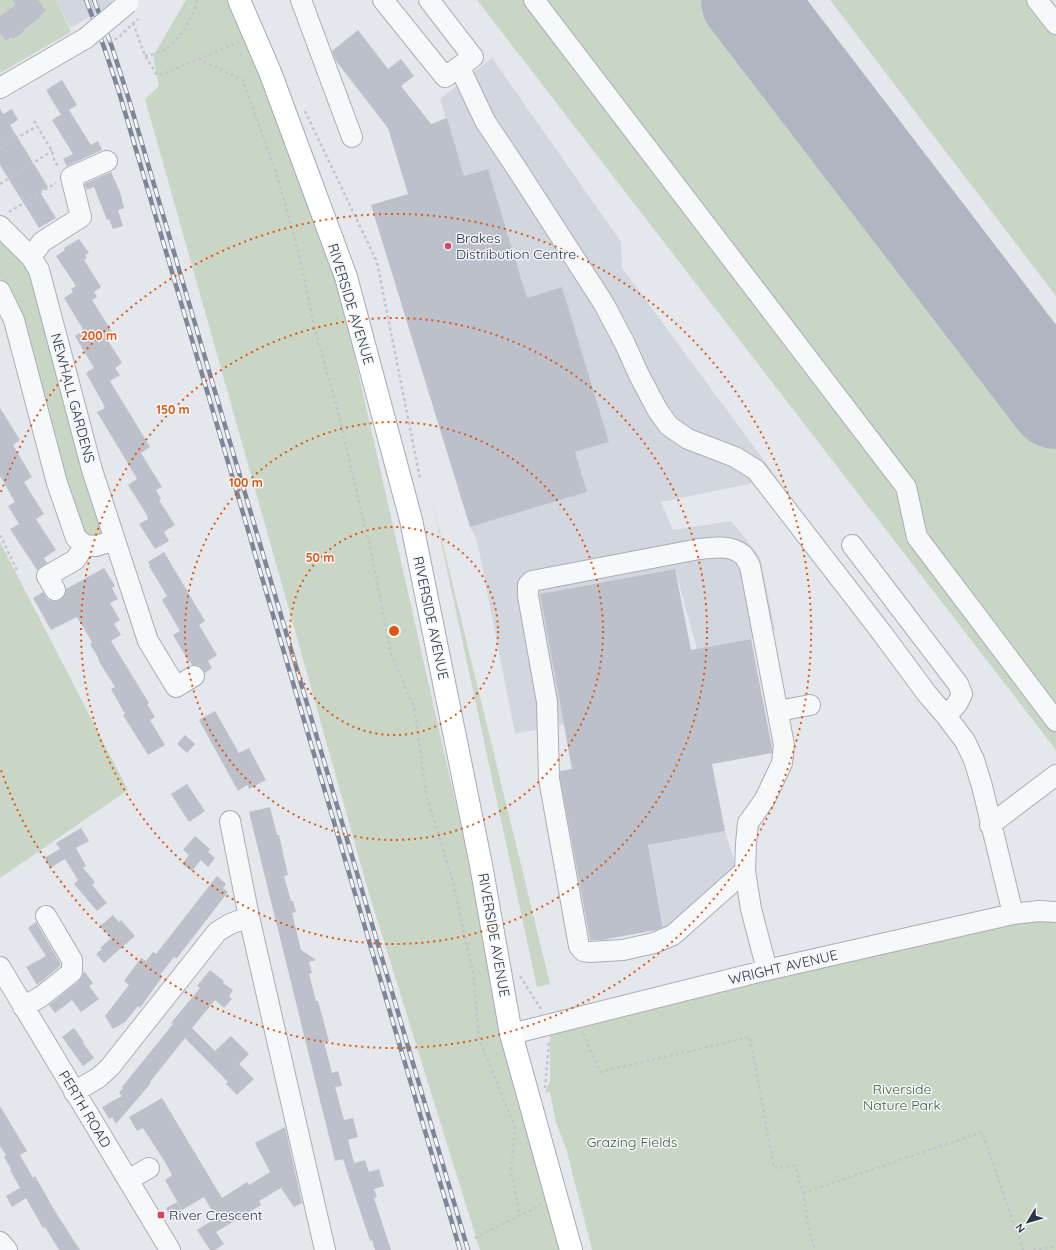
<svg xmlns="http://www.w3.org/2000/svg" width="1056" height="1250" viewBox="0 0 1056 1250" font-family="Quicksand,sans-serif">
	<rect width="100%" height="100%" fill="#e4e7ec"/>
	<path fill="#d2d6de" d="M56 0H112V4L70 28Z
		M492 58 621 242 622 268 777 478 661 502 673 530 731 521 760 557 775 630 751 639 697 649 675 569 540 594 564 724 515 734 477 540 470 527 587 492 575 452 609 442 562 288 527 298 488 169 464 176 440 99Z
		M725 831 739 877 693 918 664 928 648 845Z"/>
	<path fill="#c9d6c5" d="M0 0H56L71 32 0 73Z
		M186 0H229L280 120 336 274 466 849 502 1025 562 1250H480L368 890 145 99 159 86 153 56Z
		M477 0H721C727 7 741 29 748 32 757 36 767 36 776 39L963 282 959 311 997 358 1009 350 1015 351 1056 402V750Z
		M830 0H1033L1056 31V296Z
		M0 238 33 271 104 529 100 538 80 535 20 317 0 278Z
		M432 500 550 984 537 987Z
		M0 542 128 790 0 878Z
		M1056 912V1250H592L566 1148 556 1123 550 1092 545 1093 550 1080V1024Z"/>
	<g fill="none" stroke-linecap="round" stroke-linejoin="round">
		<path stroke="#b0b6c1" stroke-width="94" d="M748 0 1056 402"/>
	</g>
	<path fill="#bbc0ca" d="M12 0H38L46 11 39 16 41 17 23 30 24 32 13 39 12 37 6 41 0 33V16L16 5Z
		M358 30 388 69 401 59 414 76 401 86 431 124 447 118 464 176 488 169 527 298 562 287 609 442 575 452 587 492 470 527 371 205 408 194 388 128 336 61 332 51Z
		M62 80 77 105 61 115 46 90Z
		M0 109 3 114 12 109 18 120 10 125 48 187 40 192 56 218 39 228 0 165Z
		M69 110 91 145 98 141 102 150 67 166 63 159 73 154 52 120Z
		M111 172 120 192 124 208 118 210 123 226 113 229 109 219 107 220 94 187 87 190 84 184Z
		M79 239 89 253 85 255 87 258 84 260 101 287 94 292 97 297 92 300 114 335 107 339 122 363 115 368 120 375 110 381 150 447 141 453 162 487 156 490 161 499 159 500 175 525 164 532 169 541 155 549 139 524 148 519 147 515 128 485 137 479 136 477 97 412 105 408 103 405H104L86 373 94 368 75 336 83 331 82 330 83 329 64 298 73 292 71 289 76 286 56 256 65 250 64 248Z
		M0 408 20 440 13 445 32 477 24 482 44 514 36 519 56 550 44 558 47 563 37 570 10 529 19 524 8 506 15 502 0 476Z
		M164 552 205 621 199 625 217 655 208 661 212 668 205 673 200 666 192 665 190 661 189 662 173 635 180 631 162 600 167 596 149 566 150 565 148 562Z
		M104 568 115 586 112 588 118 599 110 603 120 620 114 624 121 635 111 641 149 703 147 704 155 717 150 720 165 745 148 755 123 715 125 714 111 689 115 687 98 660 99 659 90 644 92 642 77 617 51 630 33 598 43 592 48 600 55 601 60 600 65 595 66 589Z
		M675 569 691 650 751 639 772 748V753L712 764 725 831 648 845 663 927 656 930 602 940H590L560 778V771L572 769 540 594Z
		M215 711 239 753 249 748 266 780 249 789 247 785 238 791 199 720Z
		M185 735 195 744 187 753 177 744Z
		M187 784 205 811 189 822 171 794Z
		M270 807 277 835H279L288 875 284 876 291 901H293L296 912 292 913 301 950 316 960 309 962 312 973 309 974 316 1001H318L329 1041 324 1042 332 1073 338 1071 342 1086 335 1087 344 1120 353 1118 358 1137 348 1140 354 1163 365 1160 369 1172 379 1169 384 1186 374 1189 377 1197 374 1198 391 1250H375L372 1240 370 1241 343 1159 335 1161 249 812Z
		M81 828 89 841 76 848 86 866 83 868 95 882 92 885 107 903 97 911 74 884 78 880 65 859 50 868 44 858 60 849 56 843Z
		M195 836 210 849 208 852 215 858 208 867 201 860 192 871 182 864 189 855 183 850Z
		M217 876 226 884 223 888 228 892 177 958 174 957 160 975 162 977 140 1008 138 1006 125 1022 113 1029 105 1016 129 985 124 981 141 958 146 961 153 952 156 954Z
		M113 915 119 922 121 920 135 936 104 963 96 954 102 949 100 948 111 938 100 926Z
		M36 922 60 963V966L37 985 26 967 46 956 28 928Z
		M210 970 224 981 223 983 233 990 229 996 232 999 224 1008 215 1000 192 1028 215 1051 231 1036 249 1054 239 1064 254 1079 237 1095 226 1084 228 1082 224 1078 185 1038 150 1082 151 1083 116 1124 112 1117 109 1119 102 1107 122 1096 119 1093 123 1088 122 1087 173 1024 171 1023 200 988 197 986Z
		M84 971 93 983 89 986 99 999 81 1012 72 1000 55 1013 49 1005 79 981 82 977Z
		M74 1028 84 1042 83 1043 94 1058 83 1066 62 1037Z
		M162 1098 222 1198 247 1182 249 1185 270 1172 255 1143 285 1127 302 1203 294 1207 281 1188 259 1201 261 1205 216 1232 224 1244 215 1250H210L197 1230 216 1218 204 1197 182 1210 165 1180 172 1175 165 1162 143 1128 137 1131 129 1117Z
		M0 1106 27 1151 20 1155 33 1178 35 1176 56 1213 80 1250H59L45 1227 43 1228 26 1198 12 1207 6 1196 20 1188 10 1170 11 1169 4 1157 6 1155 0 1146Z
		M177 1202 184 1214 173 1220 166 1208Z"/>
	<g fill="none" stroke-linecap="round" stroke-linejoin="round">
		<defs>
			<path id="minor" d="M301 0 352 137
				M383 0 445 77 473 57 429 0
				M534 0 906 487 917 537 1056 721
				M1037 0 1056 24
				M460 68 485 121 517 169 604 304 625 344 639 375 658 411 669 426 688 439 735 457 756 470 882 633 927 694 946 716 965 741 974 760 982 786 1013 914
				M0 88 86 38
				M0 226 31 257 39 270 92 470 148 641 176 687 194 676
				M31 257 42 242 81 217 71 177 107 161
				M0 291 14 320 57 483 76 538 85 545 96 546 115 540
				M852 545 958 684 962 694 957 704 946 716
				M55 590 47 576 75 560 85 545
				M778 711 810 705
				M230 821 249 917 325 1250
				M990 825 1056 775
				M745 871 673 935 654 943 623 950 590 952 583 951 579 946 549 779 547 702 528 596V585L532 581 699 549C714 547 731 545 743 555 746 558 748 563 750 566L784 745 782 763 765 799 748 823 746 844 745 871 751 909 767 970
				M0 967 170 1250
				M23 1007 42 996 72 972V960L46 916
				M511 1034 767 970 1013 914 1039 911 1056 912
				M74 1092 98 1078 110 1067 217 932 230 924 249 917
				M128 1180 149 1168
				M0 1242 7 1250"/>
			<path id="major" d="M239 0 270 72 346 277 411 520 481 865 511 1034 571 1250"/>
		</defs>
		<use href="#minor" stroke="#a9aeb7" stroke-width="22"/>
		<use href="#major" stroke="#a3abb8" stroke-width="24"/>
		<path stroke="#c2c5cb" stroke-width="2.5" stroke-dasharray="3 3" stroke-linecap="butt" d="M133 23 145 56 157 75 163 74 239 42
			M145 56C152 54 160 53 166 49 177 44 196 12 197 0
			M198 59 243 80 279 182 300 258 314 326 336 404 371 552 391 654 414 707 427 798 454 885 466 943 473 971 479 1039 515 1127 511 1171 520 1215
			M305 111 377 262 420 479
			M34 121 52 151 55 163 60 167
			M0 148 37 126
			M0 184 52 151
			M9 212 56 183
			M0 535 17 570
			M520 976 541 1009
			M583 1033 600 1072 750 1037 774 1168 795 1166 803 1193 810 1234 815 1250
			M545 1088 549 1042
			M803 1193 982 1132 1023 1250
			M475 1238 541 1205
			M1033 1250 1056 1246"/>
		<use href="#minor" stroke="#f7f8fa" stroke-width="20"/>
		<use href="#major" stroke="#fff" stroke-width="22"/>
		<defs>
			<path id="rail" d="M86 0 104 47 119 92 460 1250
				M94 0 112 47 130 103 468 1250"/>
		</defs>
		<use href="#rail" stroke="#7d8696" stroke-width="4.5"/>
		<use href="#rail" stroke="#f4f6f9" stroke-width="3" stroke-dasharray="9" stroke-linecap="butt"/>
		<defs>
			<path id="minor-bridge" d="M86 38 128 3"/>
		</defs>
		<use href="#minor-bridge" stroke="#a9aeb7" stroke-width="22" stroke-linecap="butt"/>
		<path stroke="#c2c5cb" stroke-width="2.5" stroke-dasharray="3 3" stroke-linecap="butt" d="M109 42 118 38 138 19"/>
		<use href="#minor-bridge" stroke="#f7f8fa" stroke-width="20"/>
	</g>
	<g fill="none" stroke="#df570f" stroke-width="2" stroke-dasharray="2 4">
		<circle cx="394" cy="631" r="104"/>
		<circle cx="394" cy="631" r="209"/>
		<circle cx="394" cy="631" r="313"/>
		<path d="M1 492A417 417 0 1 1 1 770"/>
	</g>
	<g fill="#d1495b" stroke="#f4f6f9" stroke-width="1.5">
		<circle cx="448" cy="246" r="4"/>
		<rect x="157" y="1211" width="8" height="8" rx="2"/>
	</g>
	<g text-anchor="middle" stroke-width="3" stroke-linejoin="round" paint-order="stroke">
		<g font-size="14" fill="#2b3445" stroke="#f4f6f9" text-anchor="start">
			<text x="456" y="243">Brakes<tspan x="456" dy="16">Distribution Centre</tspan></text>
			<text x="169" y="1220">River Crescent</text>
		</g>
		<g font-size="14" fill="#2b3445" stroke="#f4f6f9">
			<text transform="translate(351 304) rotate(73)" y="5">RIVERSIDE AVENUE</text>
			<text transform="translate(73 398) rotate(75)" y="5">NEWHALL GARDENS</text>
			<text transform="translate(431 618) rotate(78)" y="5">RIVERSIDE AVENUE</text>
			<text transform="translate(494 935) rotate(80)" y="5">RIVERSIDE AVENUE</text>
			<text transform="translate(783 967) rotate(-13)" y="5">WRIGHT AVENUE</text>
			<text transform="translate(85 1109) rotate(59)" y="5">PERTH ROAD</text>
		</g>
		<g font-size="14" fill="#3f6138" stroke="#f4f6f9">
			<text x="902" y="1094">Riverside<tspan x="902" dy="16">Nature Park</tspan></text>
			<text x="632" y="1147">Grazing Fields</text>
		</g>
	</g>
	<circle cx="394" cy="631" r="6" fill="#df570f" stroke="#f4f6f9" stroke-width="2"/>
	<g font-size="12" text-anchor="middle" font-weight="bold" fill="#df570f" stroke="#f4f6f9" stroke-width="3" stroke-linejoin="round" paint-order="stroke">
		<text x="99" y="340">200 m</text>
		<text x="173" y="414">150 m</text>
		<text x="246" y="487">100 m</text>
		<text x="320" y="562">50 m</text>
	</g>
	<g transform="translate(1028 1222) rotate(232)" stroke="#f4f6f9" stroke-width="3" paint-order="stroke">
	<path d="M0-3L7 15L0 10L-7 15Z" fill="#2b3445"/>
	<text y="-6" font-size="11" font-weight="bold" text-anchor="middle" fill="#2b3445">N</text>
	</g>
</svg>
